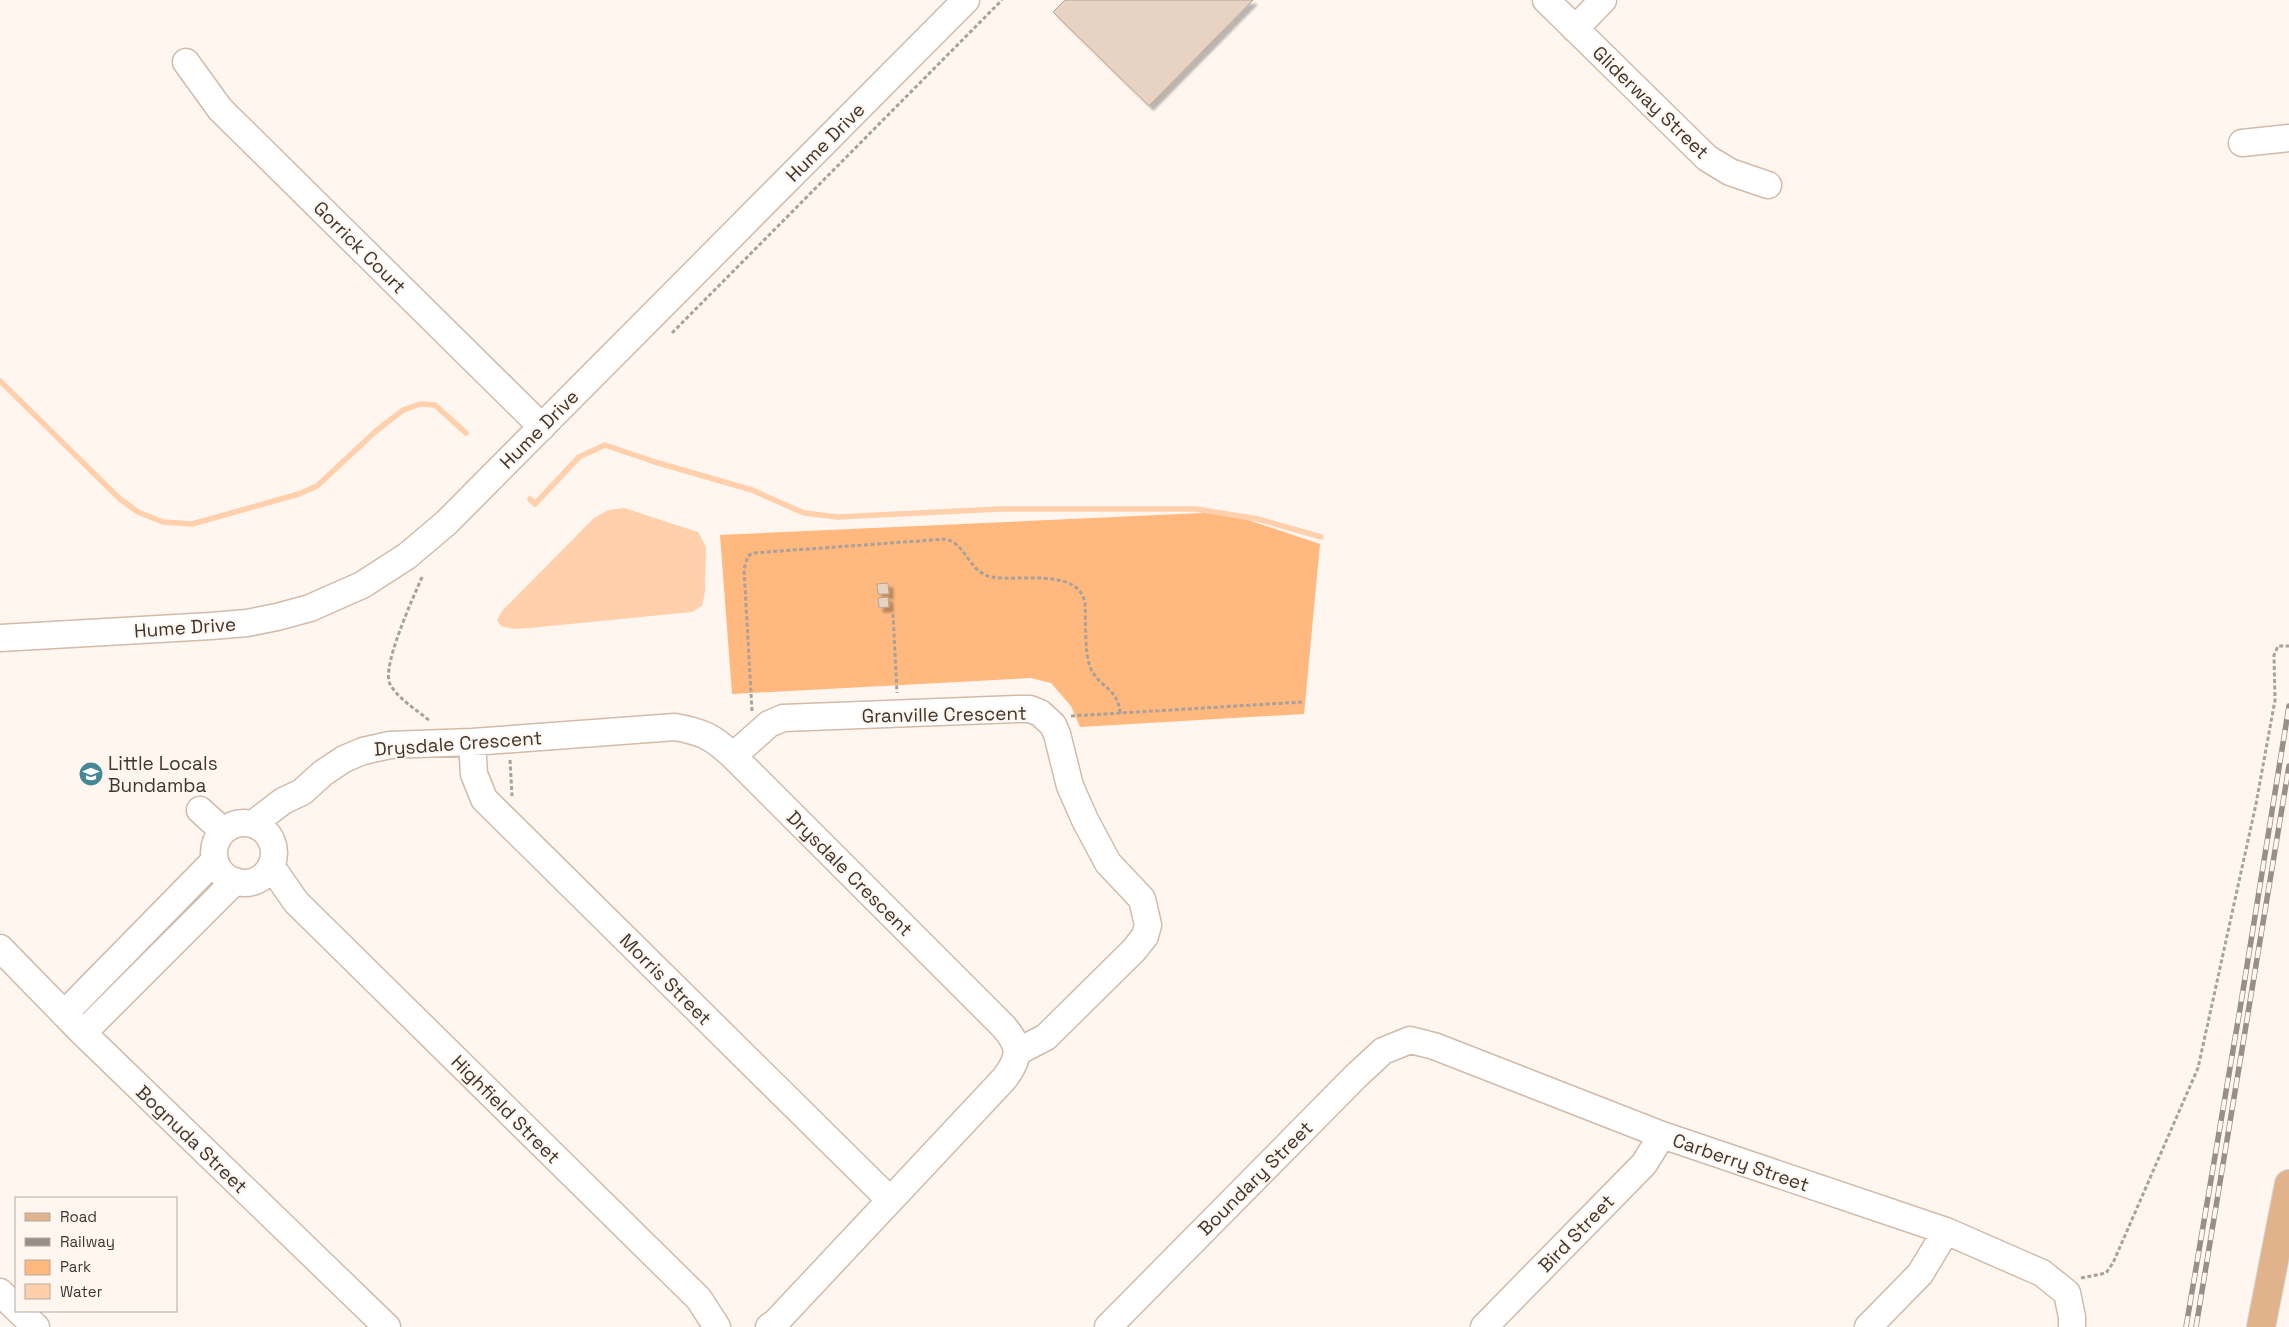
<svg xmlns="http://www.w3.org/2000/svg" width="2289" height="1327" viewBox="0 0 2289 1327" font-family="'Space Grotesk',sans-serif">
	<defs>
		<filter id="shadow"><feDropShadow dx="4.5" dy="4.5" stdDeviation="1" flood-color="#0004"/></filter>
	</defs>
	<rect width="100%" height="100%" fill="#fff6ef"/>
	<path fill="#ffb87e" d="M1224 512 1320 544 1304 714 1080 727 1071 706 1051 683 1031 678 732 694 720 535Z"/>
	<path fill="#ffd0ab" d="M624 508 698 532 706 547 705 592 702 606 692 612 530 628 513 629 501 626 497 620 502 611 594 518 608 510Z"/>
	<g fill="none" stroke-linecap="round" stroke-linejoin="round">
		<path stroke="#ffd0ab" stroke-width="5.5" d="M0 381 120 499 138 512 163 522 192 524 299 494 317 486 376 431 403 410 420 404 435 405 466 433
			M530 499 535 504 579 457 605 445 655 462 752 490 804 513 838 517 1000 509H1196L1258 519 1321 537"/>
	</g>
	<path fill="#e8d2c1" stroke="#b6a292" filter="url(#shadow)" d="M1065 0H1253L1149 106 1053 12Z
		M888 583 889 594H878L877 584Z
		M888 597 889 607 879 608 878 598Z"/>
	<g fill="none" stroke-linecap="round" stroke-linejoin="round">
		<defs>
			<path id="minor" d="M1546 0 1707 158 1730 172 1768 185
				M1575 29 1603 0
				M186 62 220 109 542 427
				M2242 143 2289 138
				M0 638 211 626 247 623 277 617 310 608 362 585 407 556 446 523 966 0
				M472 742 474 774 484 799 890 1200
				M733 756 769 724 783 718 1017 709H1030L1040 713 1053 725 1057 734 1070 786 1085 820 1108 863 1142 899 1148 925 1145 936 1134 950 1046 1037 1017 1052
				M200 810 223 831
				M214 853a30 30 0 1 1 60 0a30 30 0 1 1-60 0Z
				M253 824 283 801 302 792 323 773 344 759 363 751 390 745 472 742 675 727C703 732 713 737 733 756L1003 1026C1021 1046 1021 1057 1004 1079L776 1322 769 1327
				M271 866 296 902 699 1299 717 1327
				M0 948 83 1033 387 1327
				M64 1014 215 860
				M83 1033 235 881
				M0 1292 16 1308
				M19 1311 36 1327
				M1108 1327 1356 1076 1383 1051 1410 1040 1434 1046 1662 1135 1946 1231 2042 1273 2067 1293 2072 1317V1327
				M1484 1327 1644 1164 1662 1135
				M1868 1327 1920 1274 1946 1231"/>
			<path id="major" d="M2261 1327 2289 1184"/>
		</defs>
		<use href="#minor" stroke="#d1bbab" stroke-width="29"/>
		<use href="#major" stroke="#d5d3d1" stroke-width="30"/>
		<path stroke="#aaa19a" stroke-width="3" stroke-dasharray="4 2.5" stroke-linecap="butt" d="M672 333 1002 0
			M422 577C414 596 381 667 390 684 398 699 417 710 430 721
			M893 614 897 693
			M752 711 744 569 748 556 753 553 946 539C967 545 969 573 992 577 1019 582 1078 567 1085 603 1086 621 1084 654 1091 669 1100 688 1118 688 1120 713
			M1071 716 1303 702
			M510 760 512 796
			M2081 1278 2106 1273 2113 1263 2198 1068 2256 804 2275 700 2274 655 2278 646H2289"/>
		<use href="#minor" stroke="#fff" stroke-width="26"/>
		<use href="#major" stroke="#e0b38c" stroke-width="28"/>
		<defs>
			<path id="rail" d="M2186 1327 2240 1009 2289 706
				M2196 1327 2289 766"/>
		</defs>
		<use href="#rail" stroke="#988f88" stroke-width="5.5"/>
		<use href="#rail" stroke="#fff6ef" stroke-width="4" stroke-dasharray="11" stroke-linecap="butt"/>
	</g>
	<defs>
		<symbol id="school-disc" viewBox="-11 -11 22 22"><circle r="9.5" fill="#448995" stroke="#fff6ef"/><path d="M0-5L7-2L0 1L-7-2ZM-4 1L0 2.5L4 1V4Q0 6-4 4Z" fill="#fff"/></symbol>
	</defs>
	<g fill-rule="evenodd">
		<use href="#school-disc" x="77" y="760" width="28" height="28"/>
	</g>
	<g text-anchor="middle" stroke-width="4" stroke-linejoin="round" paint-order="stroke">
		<g font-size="19" fill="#3f3630" stroke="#fff6ef">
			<text transform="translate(1651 102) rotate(44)" y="7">Gliderway Street</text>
			<text transform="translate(825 142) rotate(-45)" y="7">Hume Drive</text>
			<text transform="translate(360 247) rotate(45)" y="7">Gorrick Court</text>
			<text transform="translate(539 429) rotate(-45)" y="7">Hume Drive</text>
			<text transform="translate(185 627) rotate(-4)" y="7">Hume Drive</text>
			<text transform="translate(944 714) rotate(-1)" y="7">Granville Crescent</text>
			<text transform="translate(458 743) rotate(-4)" y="7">Drysdale Crescent</text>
			<text transform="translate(850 873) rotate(45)" y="7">Drysdale Crescent</text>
			<text transform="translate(666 979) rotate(45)" y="7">Morris Street</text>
			<text transform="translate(506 1109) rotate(45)" y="7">Highfield Street</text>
			<text transform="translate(192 1139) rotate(44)" y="7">Bognuda Street</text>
			<text transform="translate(1741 1162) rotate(19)" y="7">Carberry Street</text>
			<text transform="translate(1255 1178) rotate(-45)" y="7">Boundary Street</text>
			<text transform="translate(1576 1233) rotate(-46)" y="7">Bird Street</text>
		</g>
		<g font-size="19" fill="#3f3630" stroke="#fff6ef" text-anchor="start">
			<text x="108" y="770">Little Locals<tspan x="108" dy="22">Bundamba</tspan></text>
		</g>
	</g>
	<rect x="15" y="1197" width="162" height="115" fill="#fff6ef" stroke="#b2a9a3"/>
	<rect x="25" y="1213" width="25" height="8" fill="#e0b38c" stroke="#b2a9a3"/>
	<text x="60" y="1222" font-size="15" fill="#3f3630">Road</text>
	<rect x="25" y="1238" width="25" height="8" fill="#988f88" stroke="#b2a9a3"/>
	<text x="60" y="1247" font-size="15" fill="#3f3630">Railway</text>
	<rect x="25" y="1260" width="25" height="15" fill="#ffb87e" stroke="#b2a9a3"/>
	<text x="60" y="1272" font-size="15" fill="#3f3630">Park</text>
	<rect x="25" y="1284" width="25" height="15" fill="#ffd0ab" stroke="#b2a9a3"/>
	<text x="60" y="1297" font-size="15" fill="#3f3630">Water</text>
</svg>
